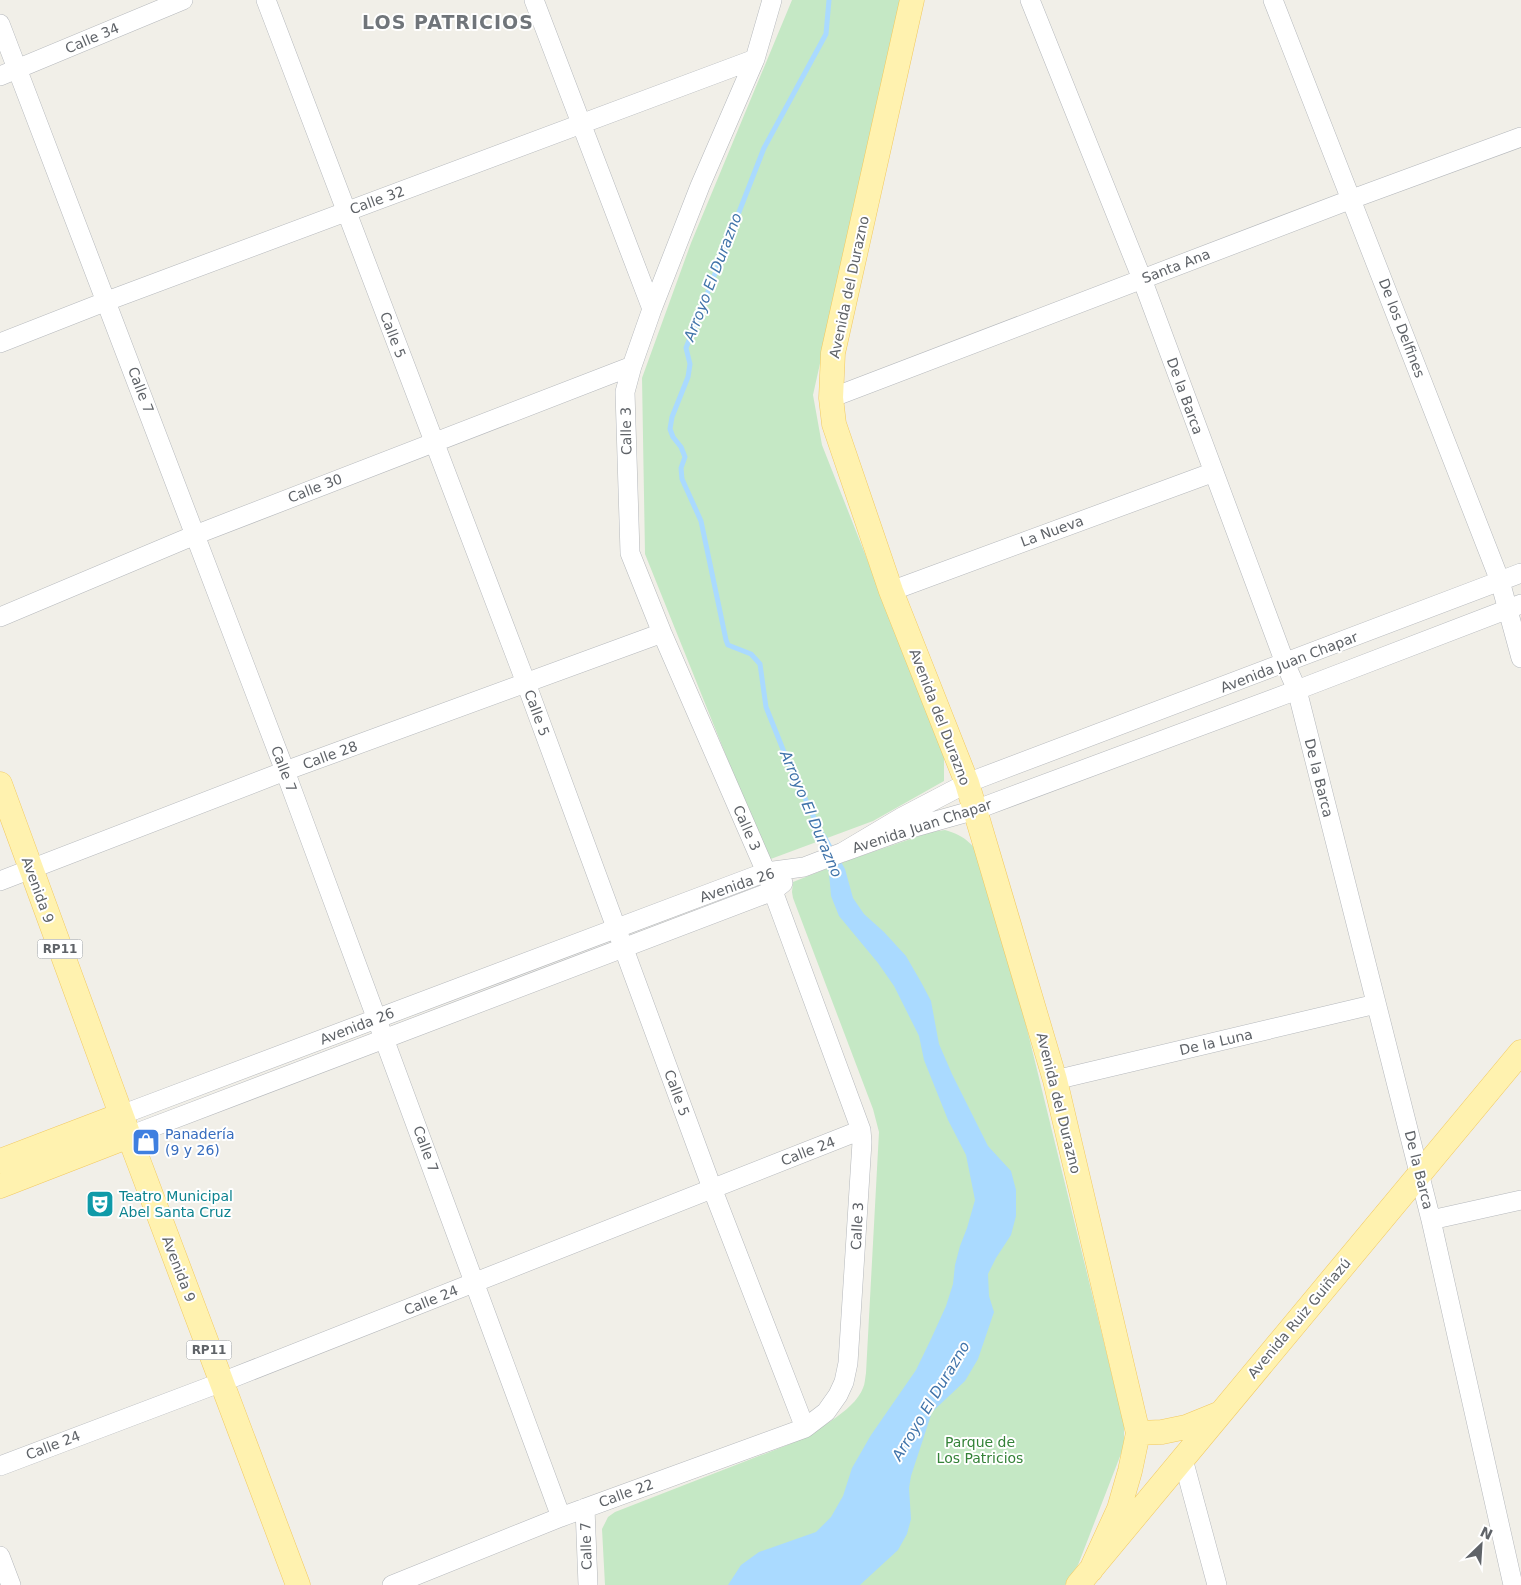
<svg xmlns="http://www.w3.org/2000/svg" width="1521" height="1585" viewBox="0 0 1521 1585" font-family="'DejaVu Sans',sans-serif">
	<rect width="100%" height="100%" fill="#f1efe8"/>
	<path fill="#c5e8c5" d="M792 0H901L813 395 822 445 944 754V781L873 821 768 860 645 554 642 378 691 243Z
		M945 830C967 836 972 845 986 862L1124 1424V1446L1078 1565 1065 1585H605L602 1529 608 1517 615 1512 790 1444C811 1433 854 1412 863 1388 865 1384 865 1378 866 1373L879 1132 873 1109 793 898 792 892 793 882 849 860 931 832Z"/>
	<path fill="#aadaff" d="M819 828 826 835 845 869 853 898 864 914 884 932 906 956 921 982 931 1001 939 1044 952 1074 988 1146 1011 1171 1016 1190V1216L1011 1235 996 1258 988 1274 989 1296 994 1312 978 1359 965 1381 932 1412 911 1476 909 1488 911 1519 907 1534 898 1550 860 1585H728L741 1565 759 1552 816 1532 831 1517 843 1496 852 1468 871 1435 916 1370 931 1339 946 1306 953 1284 955 1265 960 1246 967 1228 975 1200 966 1155 948 1120 924 1060 919 1036 894 986 878 963 839 916 831 896 829 873Z"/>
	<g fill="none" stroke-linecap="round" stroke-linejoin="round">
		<path stroke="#aadaff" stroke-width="5" d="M822 835 786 757 766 707 760 664 751 654 728 645 726 640 701 521 682 479 681 468 685 457 681 447 673 437 670 429 672 417 688 377 690 364 686 348 764 148 826 34 829 0"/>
		<defs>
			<path id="minor" d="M266 0 526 683 712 1188 805 1428
				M534 0 652 309
				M1030 0 1142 279 1285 663 1297 690 1431 1220 1513 1585
				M1273 0 1500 581 1521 658
				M0 24 285 771 561 1517
				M0 76 183 0
				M0 343 107 301 755 59
				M831 398 1352 199 1521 137
				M1521 573 967 783 902 817 843 852 904 830 975 810 1297 690 1521 604
				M891 591 1214 472
				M0 617 195 535 632 366
				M0 881 285 771 662 633
				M1055 1080 1376 1004
				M121 1115 766 872 804 867 843 852
				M129 1136 773 891 783 883
				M1431 1220 1521 1200
				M1183 1459 1217 1585
				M0 1466 222 1382 861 1130
				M585 1508 588 1585
				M0 1556 11 1585
				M392 1585 561 1517 805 1428 826 1412 838 1395 844 1382 848 1363 862 1142 861 1130 766 872 662 633 630 553 625 392 632 366 652 309 700 186 755 59 772 0"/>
			<path id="major" d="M912 0 833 353 831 398 834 424 891 591 967 783 1055 1080 1138 1433 1130 1471 1119 1509 1091 1570
				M0 784 129 1136 298 1585
				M0 1161 121 1115
				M0 1186 129 1136
				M1138 1433 1162 1432 1186 1427 1218 1414
				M1078 1585 1521 1052"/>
		</defs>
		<use href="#minor" stroke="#b5b8bc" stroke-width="20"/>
		<use href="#major" stroke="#f2c960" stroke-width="25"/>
		<use href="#minor" stroke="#fff" stroke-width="19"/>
		<use href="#major" stroke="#fff2af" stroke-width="24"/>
	</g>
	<defs>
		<symbol id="shop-square" viewBox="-11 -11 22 22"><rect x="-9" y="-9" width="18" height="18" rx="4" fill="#3f7fe0" stroke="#fff"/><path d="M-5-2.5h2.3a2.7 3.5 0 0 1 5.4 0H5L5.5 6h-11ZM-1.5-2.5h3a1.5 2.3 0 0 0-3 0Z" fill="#fff"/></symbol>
		<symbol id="theatre-square" viewBox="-11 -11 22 22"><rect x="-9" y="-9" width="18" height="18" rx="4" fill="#0f9aa8" stroke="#fff"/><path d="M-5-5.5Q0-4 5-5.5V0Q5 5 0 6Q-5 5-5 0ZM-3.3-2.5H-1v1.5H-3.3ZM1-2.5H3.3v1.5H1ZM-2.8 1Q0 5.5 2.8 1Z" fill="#fff"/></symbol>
	</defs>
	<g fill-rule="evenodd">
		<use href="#shop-square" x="130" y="1126" width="32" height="32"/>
		<use href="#theatre-square" x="84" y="1188" width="32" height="32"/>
	</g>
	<g text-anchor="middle" stroke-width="4" stroke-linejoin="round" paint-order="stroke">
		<g fill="#fff" stroke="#8f9295" stroke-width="1">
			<rect x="37.5" y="939.5" width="45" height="19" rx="4"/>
			<rect x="186.5" y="1340.5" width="45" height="19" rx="4"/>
		</g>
		<g font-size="12" font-weight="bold" fill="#5f6368">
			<text x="60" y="953">RP11</text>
			<text x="209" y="1354">RP11</text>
		</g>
		<g font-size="14" fill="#5f6368" stroke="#fff">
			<text transform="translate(92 38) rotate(-23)" y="5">Calle 34</text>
			<text transform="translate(377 200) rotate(-20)" y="5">Calle 32</text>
			<text transform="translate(1176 266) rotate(-21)" y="5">Santa Ana</text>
			<text transform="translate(849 287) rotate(-78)" y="5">Avenida del Durazno</text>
			<text transform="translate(1402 328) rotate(69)" y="5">De los Delfines</text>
			<text transform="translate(393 335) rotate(69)" y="5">Calle 5</text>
			<text transform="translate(141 390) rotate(69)" y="5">Calle 7</text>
			<text transform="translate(1185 396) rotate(70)" y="5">De la Barca</text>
			<text transform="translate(626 431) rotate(-91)" y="5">Calle 3</text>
			<text transform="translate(315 488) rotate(-21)" y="5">Calle 30</text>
			<text transform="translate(1052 531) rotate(-20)" y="5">La Nueva</text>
			<text transform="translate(1289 662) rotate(-21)" y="5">Avenida Juan Chapar</text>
			<text transform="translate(537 713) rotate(70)" y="5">Calle 5</text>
			<text transform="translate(940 717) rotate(69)" y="5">Avenida del Durazno</text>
			<text transform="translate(330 755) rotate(-20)" y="5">Calle 28</text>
			<text transform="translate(284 769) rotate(69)" y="5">Calle 7</text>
			<text transform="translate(1319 778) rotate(76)" y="5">De la Barca</text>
			<text transform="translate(922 826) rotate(-18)" y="5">Avenida Juan Chapar</text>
			<text transform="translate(747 828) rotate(66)" y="5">Calle 3</text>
			<text transform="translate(737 885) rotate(-19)" y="5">Avenida 26</text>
			<text transform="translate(38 890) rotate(70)" y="5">Avenida 9</text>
			<text transform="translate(357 1026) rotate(-21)" y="5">Avenida 26</text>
			<text transform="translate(1216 1042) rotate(-13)" y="5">De la Luna</text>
			<text transform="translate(677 1093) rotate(70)" y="5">Calle 5</text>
			<text transform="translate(1059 1103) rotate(76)" y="5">Avenida del Durazno</text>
			<text transform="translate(426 1149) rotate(70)" y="5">Calle 7</text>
			<text transform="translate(808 1151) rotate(-21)" y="5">Calle 24</text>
			<text transform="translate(1419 1170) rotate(76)" y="5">De la Barca</text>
			<text transform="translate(857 1226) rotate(-87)" y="5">Calle 3</text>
			<text transform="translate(179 1269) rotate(69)" y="5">Avenida 9</text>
			<text transform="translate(431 1300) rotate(-22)" y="5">Calle 24</text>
			<text transform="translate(1299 1318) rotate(-50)" y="5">Avenida Ruiz Guiñazú</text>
			<text transform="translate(53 1445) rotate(-21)" y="5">Calle 24</text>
			<text transform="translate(626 1493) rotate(-20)" y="5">Calle 22</text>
			<text transform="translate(586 1546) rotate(-92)" y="5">Calle 7</text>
		</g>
		<g font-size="14" fill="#366cbe" stroke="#fff" text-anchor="start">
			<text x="165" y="1139">Panadería<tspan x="165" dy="16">(9 y 26)</tspan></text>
		</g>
		<g font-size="14" fill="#0d838f" stroke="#fff" text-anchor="start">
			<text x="119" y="1201">Teatro Municipal<tspan x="119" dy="16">Abel Santa Cruz</tspan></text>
		</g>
		<g font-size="14" fill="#348238" stroke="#fff">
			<text x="980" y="1447">Parque de<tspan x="980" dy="16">Los Patricios</tspan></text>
		</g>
		<g font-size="15" font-style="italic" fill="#4174aa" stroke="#fff">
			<text transform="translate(713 277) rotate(-69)" y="5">Arroyo El Durazno</text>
			<text transform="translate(811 814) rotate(67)" y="5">Arroyo El Durazno</text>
			<text transform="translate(931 1401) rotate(-59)" y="5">Arroyo El Durazno</text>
		</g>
		<g font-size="19" font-weight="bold" letter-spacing="1" fill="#70757a" stroke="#fff">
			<text x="448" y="29">LOS PATRICIOS</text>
		</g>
	</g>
	<g transform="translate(1481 1545) rotate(25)" stroke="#ffffff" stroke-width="4" paint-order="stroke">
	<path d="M0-4L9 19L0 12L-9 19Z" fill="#5f6368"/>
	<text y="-8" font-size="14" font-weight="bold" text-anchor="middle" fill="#5f6368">N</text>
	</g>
</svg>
